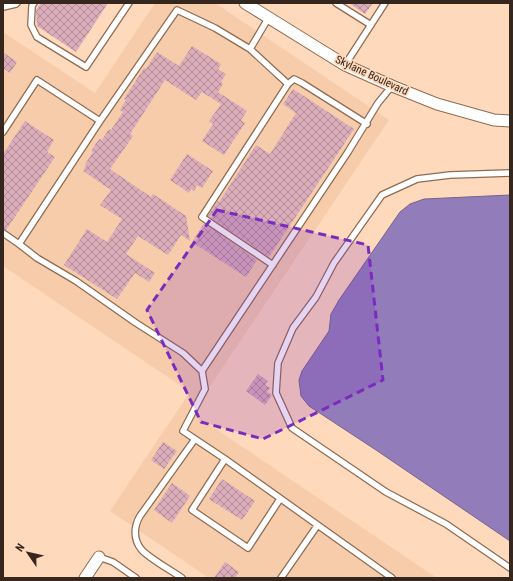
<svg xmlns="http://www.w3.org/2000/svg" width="513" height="581" viewBox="0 0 513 581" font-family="'Roboto Condensed',sans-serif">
	<defs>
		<pattern id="building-cross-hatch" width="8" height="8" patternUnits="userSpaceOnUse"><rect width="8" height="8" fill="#dbadba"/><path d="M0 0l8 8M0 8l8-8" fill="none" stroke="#b28d97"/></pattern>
	</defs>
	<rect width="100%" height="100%" fill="#fed9bc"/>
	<path fill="#f7ccab" d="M155 3H215L389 120 192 413 437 578H209L110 511 190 392 3 266V32L95 93Z"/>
	<path fill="#927dba" stroke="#76638b" d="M510 195V541L376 450 309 406 301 396 299 380 302 371 329 331 331 314 339 300 400 212 410 204 424 199Z"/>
	<path fill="url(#building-cross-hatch)" d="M41 3H108L76 52 37 26 36 10Z
		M349 3H373L365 14Z
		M192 46 221 64 218 69 226 74 221 82 223 84 218 92 247 111 241 120 245 123 224 155 202 141 213 124 209 121 221 104 202 92 196 100 165 80 130 134 133 136 110 169 151 197 153 194 186 216 190 241 181 235 168 255 138 236 126 254 155 273 149 282 135 273 117 299 64 265 87 229 107 242 122 219 100 205 111 190 83 171 86 165 85 164 93 152 91 151 99 139 102 140 109 129 111 130 123 112 120 110 126 100 124 99 144 68 146 69 157 52 179 66Z
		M3 52 17 62 10 73 3 68Z
		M293 89 354 129 269 257 208 216 218 201 219 202 256 145 270 154 296 113 283 104Z
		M25 121 54 140 47 152 55 157 6 230 3 229V154Z
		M187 154 213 171 202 188 197 185 194 191 191 189 189 193 170 180Z
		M204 223 257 260 246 277 192 242Z
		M258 374 268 381 265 385 270 388 267 392 272 395 265 405 246 391Z
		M163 442 177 451 164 469 151 460Z
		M222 479 255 501 242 520 209 499Z
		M172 483 190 496 172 523 154 510Z
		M225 562 239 572 235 578H214Z"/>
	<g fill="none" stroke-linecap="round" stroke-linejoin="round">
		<defs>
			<path id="lane" d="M34 3 32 6 31 25 37 37 86 67 129 3
				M336 3 371 25
				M3 7 16 4 17 3
				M250 49 288 84
				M345 65 385 3
				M3 132 37 80 100 121 177 10 215 28 250 49 269 17
				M510 173 450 175 417 179 382 195 334 263 316 297 293 328 278 363 276 393 292 428 386 492 446 524 510 568
				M3 233 19 244 100 121
				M19 244 37 258 76 281 136 323 183 353 202 371
				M273 265 202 217 288 84 294 79 302 83 367 124
				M225 459 392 578
				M280 499 248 548 192 510 225 459 183 431 205 389 202 371 348 152 378 103 392 86
				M99 557 113 562 136 578
				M182 578C172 571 147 557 141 549 133 539 134 526 140 516L195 439
				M281 578 317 526"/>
			<path id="street" d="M245 3 345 65 392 86 437 104 494 120 510 121
				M85 578 99 557"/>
		</defs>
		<use href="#lane" stroke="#8d6c53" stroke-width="8"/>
		<use href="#street" stroke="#8d6c53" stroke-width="13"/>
		<use href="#lane" stroke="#fff" stroke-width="5.5"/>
		<use href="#street" stroke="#fff" stroke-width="11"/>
	</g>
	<path fill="#7b2cbf" fill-opacity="0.2" stroke="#7b2cbf" stroke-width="3" stroke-dasharray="8 5" stroke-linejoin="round" d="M217 210 368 245 383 380 263 439 201 422 147 310Z"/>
	<g text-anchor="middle" stroke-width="3.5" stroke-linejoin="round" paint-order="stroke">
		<g font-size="11" fill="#35271d" stroke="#fed9bc">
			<text transform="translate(372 75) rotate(25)" y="4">Skylane Boulevard</text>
		</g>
	</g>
	<rect width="513" height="581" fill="none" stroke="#35271d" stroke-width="8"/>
	<g transform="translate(28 553) rotate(304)" stroke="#fed9bc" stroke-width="3" paint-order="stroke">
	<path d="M0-3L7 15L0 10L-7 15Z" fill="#35271d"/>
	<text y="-6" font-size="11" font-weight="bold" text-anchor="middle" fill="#35271d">N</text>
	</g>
</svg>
